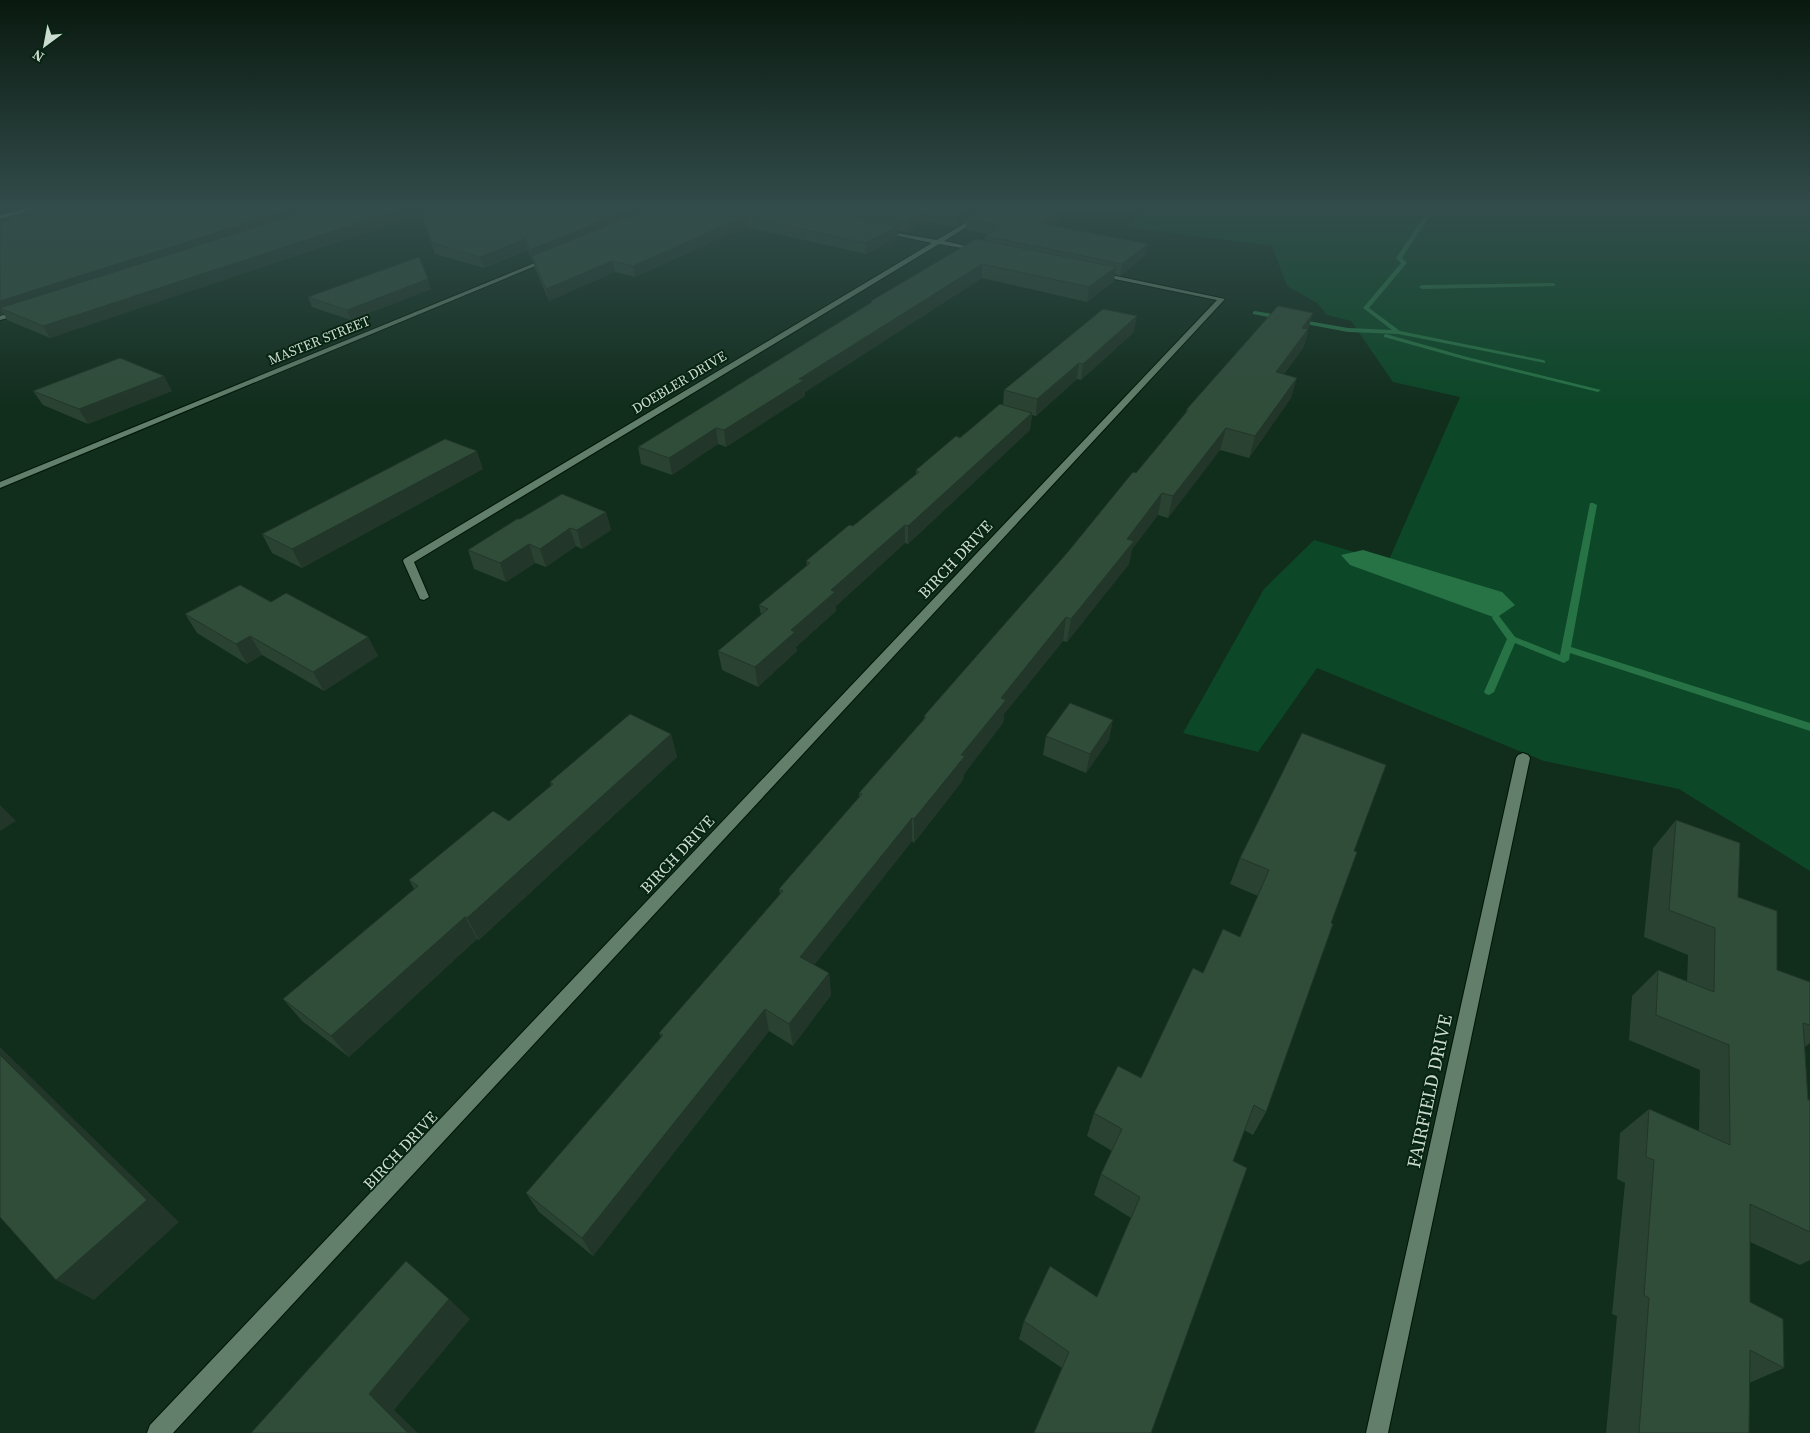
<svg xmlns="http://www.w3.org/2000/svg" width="1810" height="1433" viewBox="0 0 1810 1433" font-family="'Source Serif 4',serif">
	<rect width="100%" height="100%" fill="#112d1c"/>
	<path fill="#0c4727" d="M1152 206H1810V871L1679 789 1544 761 1317 668 1258 752 1183 733 1264 589 1314 540 1388 562 1460 397 1393 382 1351 321 1327 315 1317 303 1287 286 1272 246 1125 227Z"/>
	<path fill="#277346" d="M1363 550 1502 592 1515 605 1496 618 1350 565 1341 555Z"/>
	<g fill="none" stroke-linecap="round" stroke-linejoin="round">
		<path fill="#277346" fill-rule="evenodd" d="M1431 206H1436L1402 258 1407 263 1369 308 1400 331 1543 360 1545 361V363L1398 334 1348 332 1295 322V320L1297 319 1348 328 1392 330 1363 308 1401 263 1396 258Z
			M1553 283 1555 284V286L1422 289 1419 287 1422 285Z
			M1255 311 1283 316 1286 318 1283 320 1253 314V312Z
			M1386 334 1467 357 1601 390 1598 392 1463 359 1384 337V335Z
			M1590 503H1593L1597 505 1571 647 1810 723V731L1570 653 1569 660 1564 663 1515 643 1494 692 1489 695 1486 694 1484 692 1507 639 1492 618 1493 616H1499L1515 637 1560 655Z"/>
		<defs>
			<path id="minor" d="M993 206H1001L944 241 979 249V251L939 244 414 562 429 597 424 600 420 599 403 561 404 559 932 243 880 232V230L937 240Z
				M547 258 552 259 0 488V482Z
				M1097 272 1225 299 173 1433H147L150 1425 1217 300 1095 275 1094 274Z
				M20 310 24 312 23 314 0 320V316Z
				M1523 753 1528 755 1530 758 1388 1433H1366L1516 758 1518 755Z"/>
			<path id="major" d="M35 206H46L0 219V215Z"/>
		</defs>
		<use href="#minor" stroke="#001506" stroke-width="2"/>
		<use href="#major" stroke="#001506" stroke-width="2"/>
		<use href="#minor" fill="#617f6a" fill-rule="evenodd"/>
		<use href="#major" fill="#69ab80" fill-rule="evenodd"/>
	</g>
	<path fill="#294232" d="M50 206H1072L1061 214V220L1052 226 1146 255 1120 276 1115 274 1114 281 1087 302 982 278 805 392V396L726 447 718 444 672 475 641 464 638 447 871 303V301L984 241 985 236 988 234 966 230V220L955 227 925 221 907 232 898 230V237L866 254 746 227 635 277 615 272 549 301 535 268 533 260 532 261 528 250 484 268 435 254 421 214 50 338 7 320 4 314 0 315V222L6 221 5 218Z
		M431 289 351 320 312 307 308 297Z
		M1134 332 1081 380 1077 379 1036 416 1032 415 1030 430 908 544 905 543 836 606V611L796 647 797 651 758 687 722 670 718 651 761 615 759 605 807 566 806 561 853 526 916 474V470L1003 405 1004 390Z
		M1308 332 1303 348 1284 374 1291 398 1249 458 1220 450 1168 518 1158 515 1132 549 1129 564 1067 642 1063 641 1004 714 1003 723 964 774 963 780 914 843 912 841 814 965 829 973 831 995 793 1046 769 1031 593 1256 539 1212 526 1193 661 1037 659 1033 780 894 779 889 859 797V793L924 719V716L1067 553 1136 473 1185 415 1186 410Z
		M33 391H172L88 424 43 405Z
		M483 469 302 568 272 553 262 534Z
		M606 512 611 530 582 549 576 546 546 567 535 563 506 582 474 569 468 550 520 519Z
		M271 602 368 637 378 656 324 691 262 655 247 664 197 633 185 614Z
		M671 734 677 757 479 940 477 939 349 1057 302 1021 283 999 414 889 409 880 509 821 551 786 550 782Z
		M1046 736 1109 740 1086 773 1043 755Z
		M1676 820 1738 897 1777 970 1810 982V1043L1805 1047 1808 1100H1810V1260L1800 1265 1750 1242V1302L1784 1368 1749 1383V1433H1606L1617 1316 1612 1314 1625 1183 1617 1179 1620 1133 1649 1109 1699 1131 1700 1070 1629 1040 1632 996 1658 970 1687 982 1688 955 1644 937 1653 848Z
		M1354 851 1331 923 1266 1112 1253 1135 1244 1130 1233 1161 1062 1368 1019 1339 1024 1321 1097 1297 1131 1218 1094 1195 1101 1174 1112 1151 1087 1136 1094 1113 1141 1078 1203 973 1240 937 1258 896 1230 884 1240 858Z"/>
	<path fill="#223629" d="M300 206H337L0 308V301Z
		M410 206H419L421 214 50 338 43 326Z
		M637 206H664L532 256 533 260 532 261 530 250Z
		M972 206H989L966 219V220L955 227V217Z
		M1058 206H1072L1061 214V220L1039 234 1040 223Z
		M926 211 925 221 907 232V221Z
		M745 216 746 227 635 277 633 266Z
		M898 226V237L866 254 865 243Z
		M525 239 528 250 484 268 480 257Z
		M1148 244 1146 255 1120 276 1122 264Z
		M612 261 615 272 549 301 546 289Z
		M982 264V278L805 392V396L726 447 724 430 799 379Z
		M1116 267 1114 281 1087 302 1089 287Z
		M428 279 431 289 351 320 347 310Z
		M0 308 4 314 0 315Z
		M1313 313 1303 348 1270 393 1276 372 1302 328Z
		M1137 316 1134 332 1081 380 1083 364Z
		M1079 363 1077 379 1036 416 1037 399Z
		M164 376 172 391 88 424 79 409Z
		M1297 378 1291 398 1249 458 1255 436Z
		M1032 413 1030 430 908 544V526Z
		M716 428 718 444 672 475 669 458Z
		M1226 428 1220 450 1168 518 1173 496Z
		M477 451 483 469 302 568 292 549Z
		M1162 493 1158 515 1132 549 1129 564 1067 642 1071 619 1127 539Z
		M606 512 611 530 582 549 577 530Z
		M905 525V543L836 606V611L796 647 797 651 758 687 755 667 831 590Z
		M570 528 576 546 546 567 540 549Z
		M529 544 535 563 506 582 500 563Z
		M1066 617 1063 641 1004 714 1003 723 964 774 963 780 914 843V819L961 755 1001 698Z
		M250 636 262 655 247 664 236 644Z
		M368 637 378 656 324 691 313 672Z
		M1113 720 1109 740 1086 773 1090 754Z
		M671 734 677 757 479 940 467 918Z
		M0 805 16 821 0 831Z
		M912 818V841L803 979 800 957Z
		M465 917 477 939 349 1057 331 1036Z
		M829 973 831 995 793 1046 789 1024Z
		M765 1009 769 1031 593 1256 582 1238Z
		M0 1047 179 1222 94 1300 56 1280 0 1055Z
		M449 1299 470 1319 394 1410 418 1433H408L369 1394Z"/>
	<path fill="#304d3a" stroke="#223629" d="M50 206H300L0 301V222L10 220 5 218Z
		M323 206H410L43 326 0 308Z
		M419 206H637L530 250 525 239 480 257 432 243Z
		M656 206H801L898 226 865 243 745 216 633 266 612 261 546 289 532 256Z
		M834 206H972L955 217 926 211 907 221Z
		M988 206H1058L1055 208 1062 210 1040 223 1148 244 1122 264 985 236 1001 226 966 219Z
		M976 239 1116 267 1089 287 982 264 799 379 804 380 724 430 716 428 669 458 638 447 872 302 871 301Z
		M419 257 428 279 347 310 308 297Z
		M1278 306 1313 313 1302 328 1308 329 1276 372 1297 378 1255 436 1226 428 1173 496 1162 493 1127 539 1134 541 1071 619 1066 617 1001 698 1006 700 961 755 965 756 914 819 912 818 800 957 829 973 789 1024 765 1009 582 1238 526 1193 663 1035 659 1033 783 891 779 889 862 794 859 793 926 717 924 716 1067 553 1133 472 1136 473 1188 410H1186Z
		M1103 309 1137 316 1083 364 1079 363 1037 399 1004 390Z
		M120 358 164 376 79 409 33 391Z
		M1000 404 1032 413 908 526 905 525 831 590 835 592 791 630 795 632 755 667 718 651 768 609 759 605 810 563 806 561 849 525 853 526 919 472 916 470 956 436 960 438Z
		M445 439 477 451 292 549 262 534Z
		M562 494 606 512 577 530 570 528 540 549 529 544 500 563 468 550 517 519H520Z
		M240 585 271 602 286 593 368 637 313 672 250 636 236 644 185 614Z
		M1070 703 1113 720 1090 754 1046 736Z
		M630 714 671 734 467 918 465 917 331 1036 283 999 418 886 409 880 493 811 509 821 553 784 550 782Z
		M1302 733 1386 765 1354 851 1357 852 1331 923 1333 924 1266 1112 1254 1105 1233 1161 1247 1168 1151 1433H1034L1069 1352 1024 1321 1050 1266 1097 1297 1140 1197 1101 1174 1122 1129 1094 1113 1118 1066 1141 1078 1193 968 1203 973 1223 929 1240 937 1269 870 1240 858Z
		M1676 820 1740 843 1738 897 1777 911V970L1810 982V1025L1803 1023 1808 1100H1810V1232L1750 1204V1302L1783 1319 1784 1368 1750 1350 1749 1433H1639L1649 1298 1644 1295 1654 1160 1646 1157 1649 1109 1730 1145 1729 1045 1656 1015 1658 970 1714 992 1715 928 1669 910Z
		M0 1055 147 1200 56 1280 0 1217Z
		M406 1261 449 1299 369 1394 408 1433H251Z"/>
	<linearGradient id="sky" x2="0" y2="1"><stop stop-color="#09190f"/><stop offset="0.51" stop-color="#324c4b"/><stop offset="1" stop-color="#324c4b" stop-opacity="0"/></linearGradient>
	<rect width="1810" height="407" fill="url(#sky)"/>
	<g text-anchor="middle" stroke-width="4" stroke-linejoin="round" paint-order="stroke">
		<g font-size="14" fill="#cbdbcf" stroke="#072312">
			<text transform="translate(319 340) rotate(-22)" y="5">MASTER STREET</text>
			<text transform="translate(679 382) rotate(-31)" y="5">DOEBLER DRIVE</text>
		</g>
		<g font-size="16" fill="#cbdbcf" stroke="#072312">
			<text transform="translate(955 559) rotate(-47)" y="6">BIRCH DRIVE</text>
			<text transform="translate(677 854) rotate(-47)" y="6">BIRCH DRIVE</text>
			<text transform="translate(400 1150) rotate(-47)" y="6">BIRCH DRIVE</text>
		</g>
		<g font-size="19" fill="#cbdbcf" stroke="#072312">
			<text transform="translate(1429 1091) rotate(-78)" y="7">FAIRFIELD DRIVE</text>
		</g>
	</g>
	<g transform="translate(45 45) rotate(212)" stroke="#072312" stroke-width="4" paint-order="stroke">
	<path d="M0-4L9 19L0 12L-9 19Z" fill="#cbdbcf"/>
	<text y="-8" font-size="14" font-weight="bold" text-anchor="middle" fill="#cbdbcf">N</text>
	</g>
</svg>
